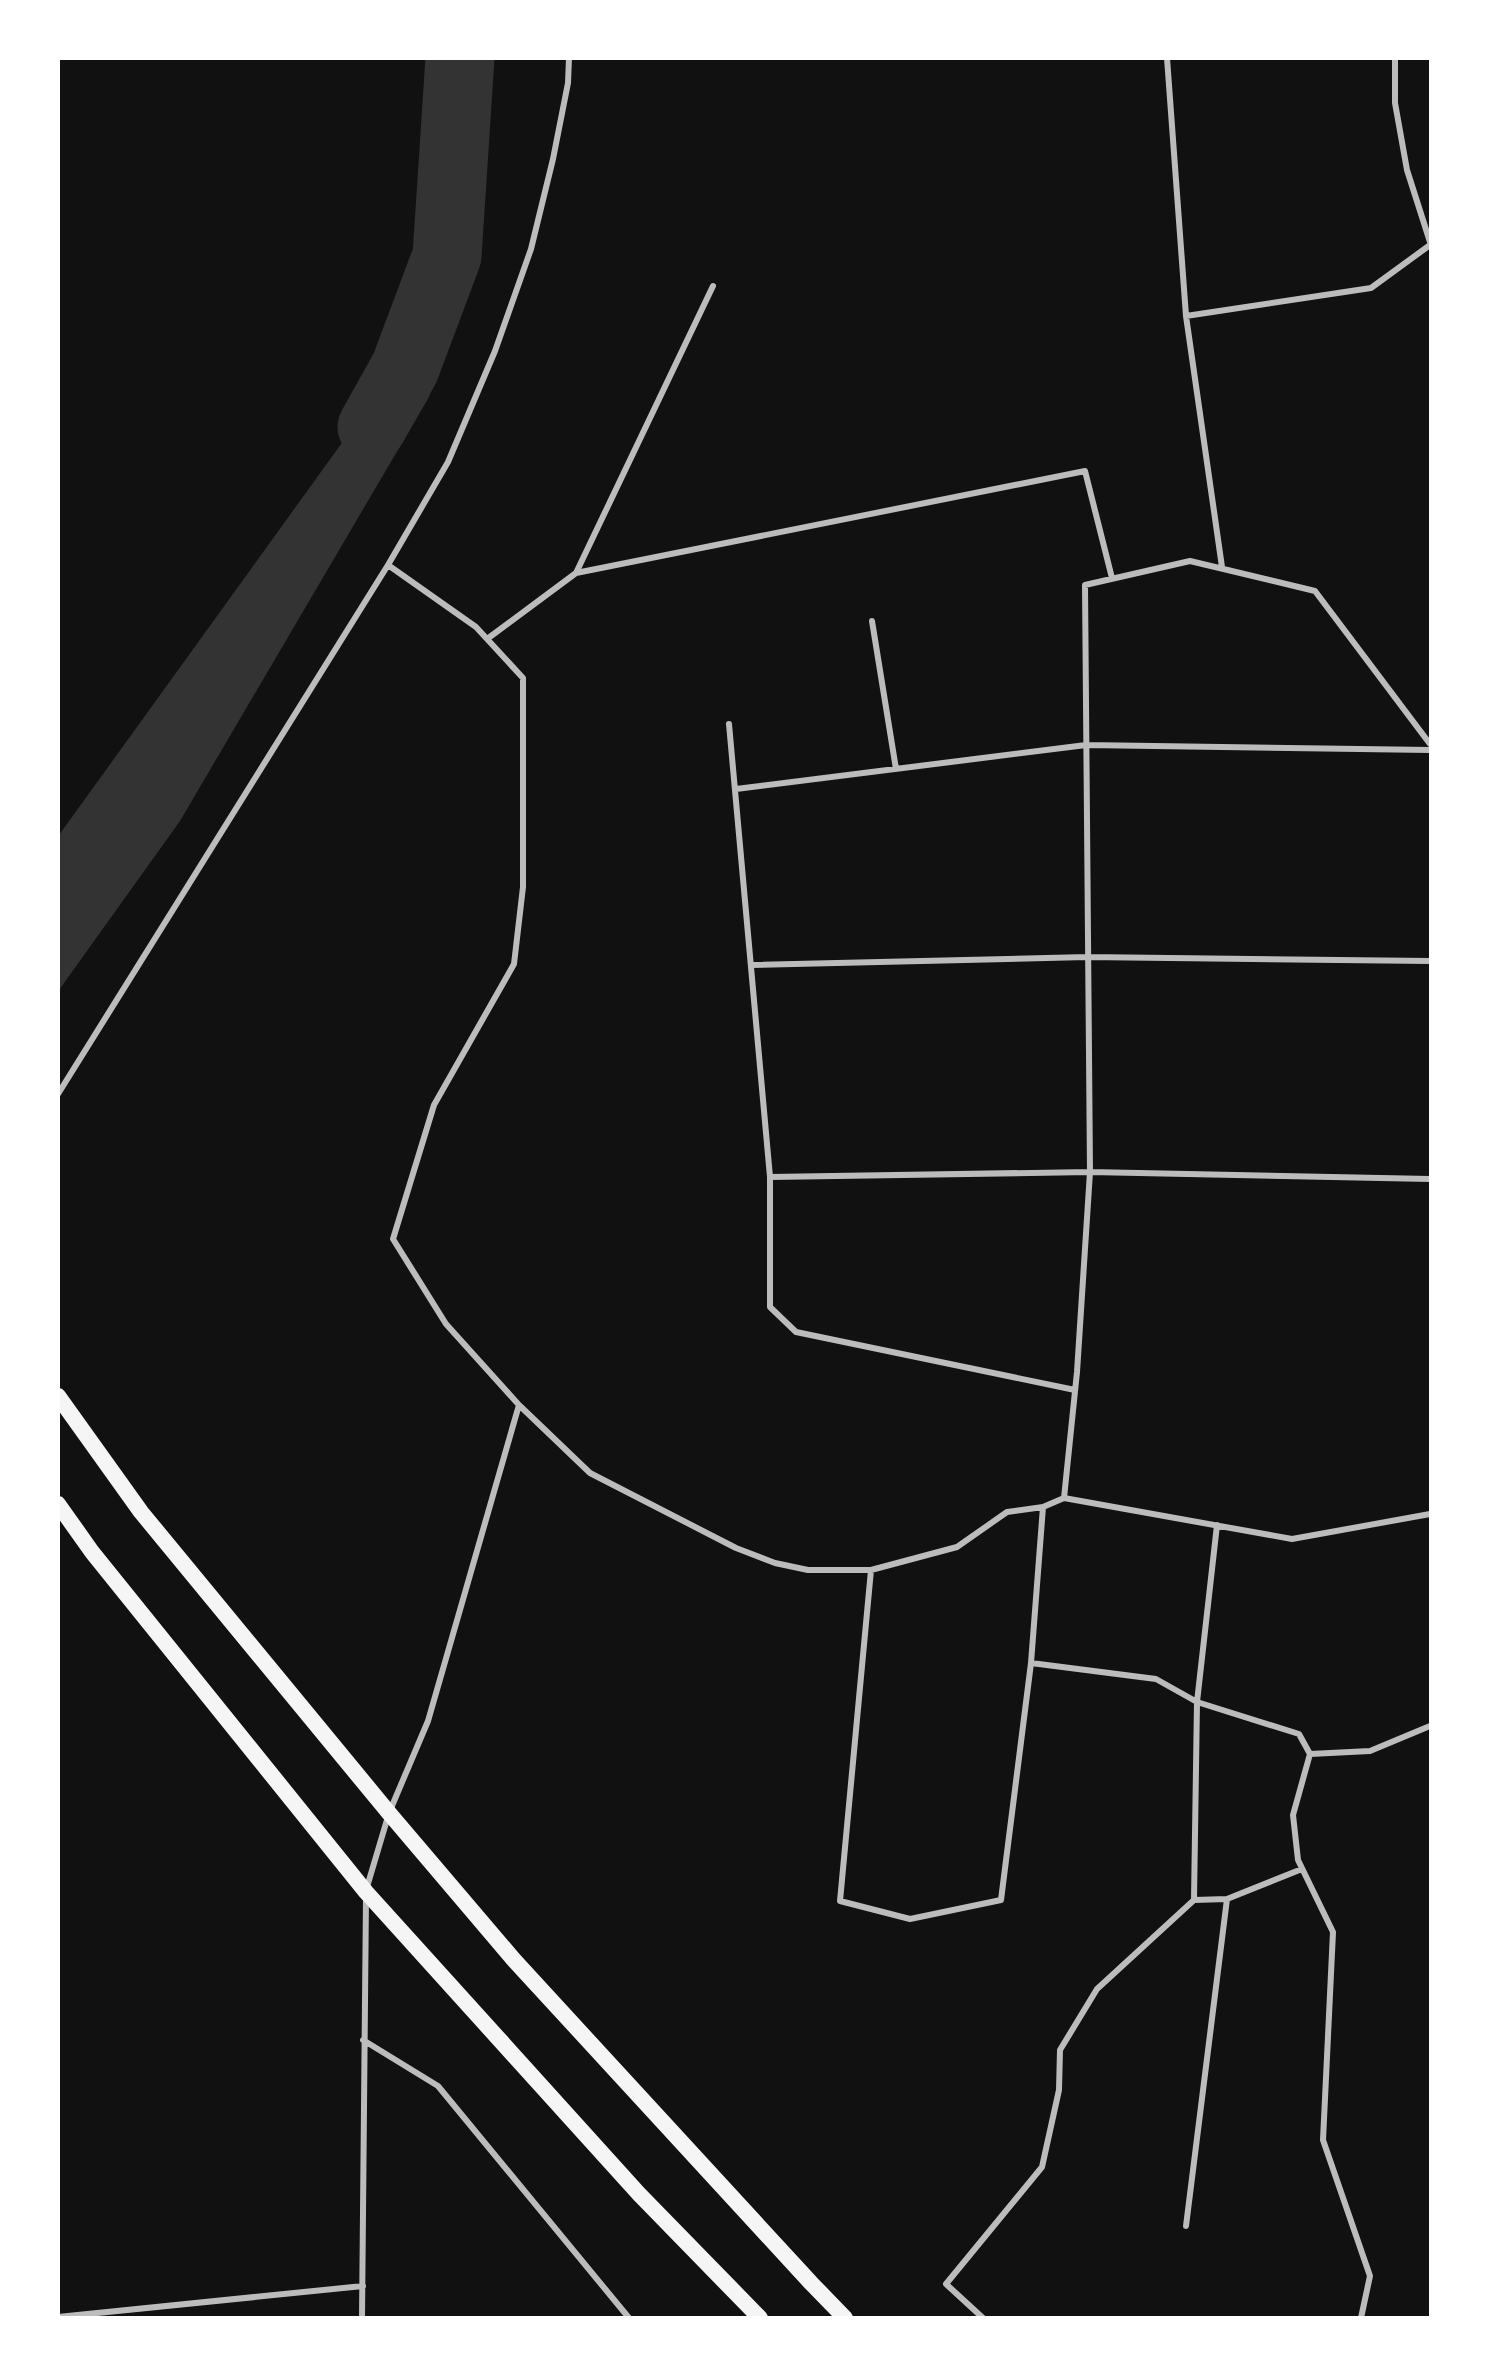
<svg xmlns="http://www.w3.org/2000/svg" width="1489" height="2376" viewBox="0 0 1489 2376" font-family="Lato,sans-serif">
	<rect width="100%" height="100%" fill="#111"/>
	<path fill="#333" d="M463 275 429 397 180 821 59 990V835Z"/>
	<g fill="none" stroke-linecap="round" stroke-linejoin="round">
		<path stroke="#333" stroke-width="69" d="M372 427 405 368 447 256 460 58"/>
		<path stroke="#bcbcbc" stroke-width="6" d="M1167 58 1186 316 1222 567
			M1395 58V103L1407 170 1430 242
			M1186 316 1371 288 1430 245
			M388 565 476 627 523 678V887L514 964 434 1105 393 1239 446 1324 519 1405 590 1473 736 1548 775 1563 808 1570H871L957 1547 1007 1512 1043 1507 1064 1498 1292 1539 1430 1514
			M576 573 713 286
			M872 621 896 769
			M487 639 576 573 1085 471 1112 578
			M729 724 770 1177 1090 1172 1430 1179
			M736 789 1086 745 1430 750
			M752 965 1087 957 1430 961
			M58 1094 388 565 448 462 495 351 531 249 553 159 568 83 569 58
			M770 1177V1307L796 1332 1075 1390
			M1064 1498 1077 1372 1090 1172 1085 585 1190 561 1315 591 1430 744
			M871 1570 840 1901 910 1919 1001 1900 1031 1663 1043 1507
			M1031 1663 1156 1679 1197 1702 1299 1734 1310 1754 1370 1751 1430 1726
			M1310 1754 1293 1815 1298 1860 1333 1932 1323 2140 1370 2276 1361 2318
			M367 1887 389 1813 428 1721 519 1405
			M1194 1900 1227 1899
			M363 2040 438 2086 629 2318
			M1186 2226 1227 1899 1302 1869
			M58 2317 363 2286
			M362 2318 366 1897
			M983 2318 946 2284 1042 2167 1059 2090 1060 2050 1097 1989 1194 1900 1197 1702 1217 1525"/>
		<path stroke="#f5f5f5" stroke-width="16" d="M58 1396 141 1512 389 1813 514 1960 811 2283 845 2318
			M58 1504 92 1552 366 1892 639 2194 760 2318"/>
	</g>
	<rect width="1489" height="2376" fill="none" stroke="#ffffff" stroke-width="120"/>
</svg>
